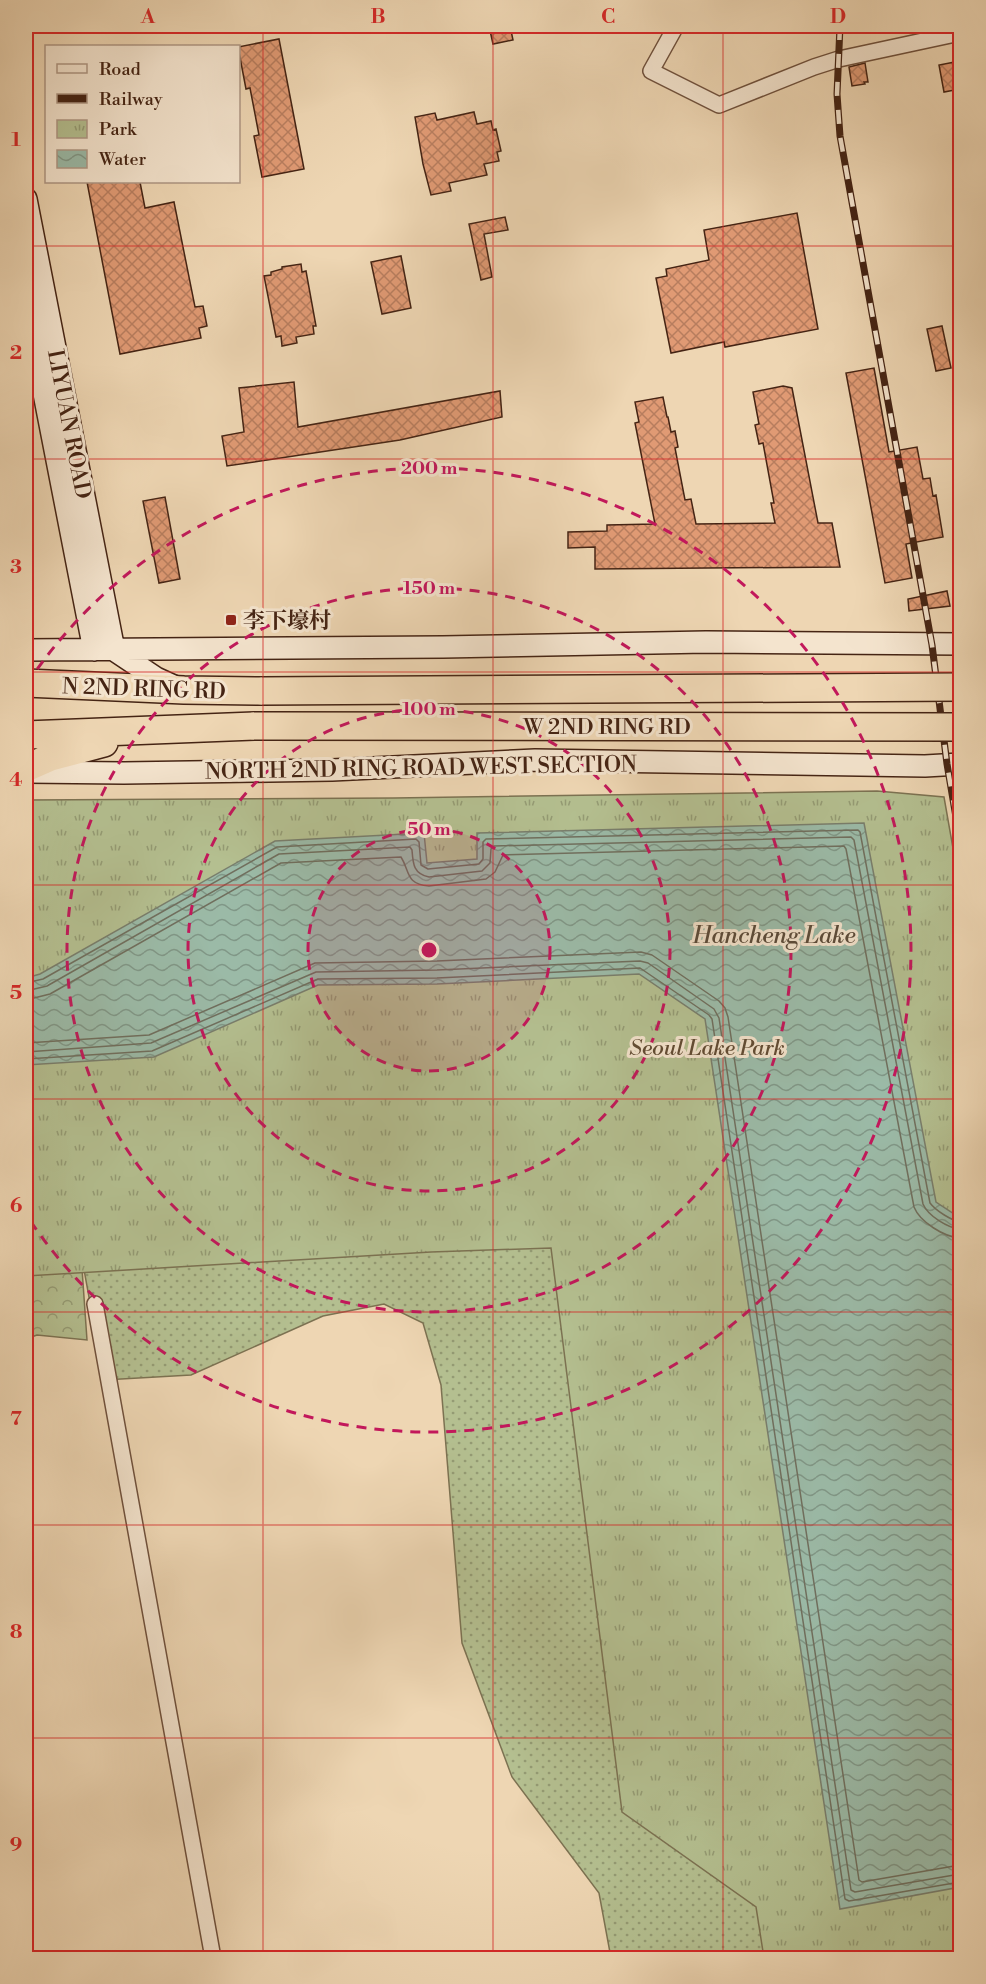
<svg xmlns="http://www.w3.org/2000/svg" width="986" height="1984" viewBox="0 0 986 1984" font-family="'Libre Bodoni','Noto Serif SC',serif">
	<defs>
		<pattern id="grass-dots" width="8" height="8" patternUnits="userSpaceOnUse" patternTransform="scale(1.5)"><rect width="8" height="8" fill="#b4bf90"/><path d="M2 2h.1M6 6h.1" fill="none" stroke="#949b74" stroke-width="1.8" stroke-linecap="round"/></pattern>
		<pattern id="forest-crowns" width="20" height="18" patternUnits="userSpaceOnUse" patternTransform="scale(1.5)"><rect width="20" height="18" fill="#b4bf90"/><path d="M2 6a3 3 0 1 1 6 0M12 15a3 3 0 1 1 6 0" fill="none" stroke="#949b74"/></pattern>
		<pattern id="park-tufts" width="24" height="20" patternUnits="userSpaceOnUse" patternTransform="scale(1.5)"><rect width="24" height="20" fill="#b4bf90"/><path d="M3 7l-1-3M5 7V3M7 7l1-3M15 17l-1-3M17 17v-4M19 17l1-3" fill="none" stroke="#949b74"/></pattern>
		<pattern id="water-waves" width="16" height="10" patternUnits="userSpaceOnUse" patternTransform="scale(1.5)"><rect width="16" height="10" fill="#9bbaa7"/><path d="M0 5q4-4 8 0t8 0" fill="none" stroke="#809787"/></pattern>
		<pattern id="building-cross-hatch" width="8" height="8" patternUnits="userSpaceOnUse" patternTransform="scale(1.5)"><rect width="8" height="8" fill="#e09a74"/><path d="M0 0l8 8M0 8l8-8" fill="none" stroke="#b77d5e"/></pattern>
	</defs>
	<rect width="100%" height="100%" fill="#eed6b3"/>
	<filter id="stains"><feTurbulence type="fractalNoise" baseFrequency=".00333" numOctaves="4"/><feColorMatrix values="0 0 0 0 .2 0 0 0 0 .09 0 0 0 0 .02 0 0 0 .5 -.17"/></filter>
	<radialGradient id="worn" r=".72"><stop offset=".6" stop-color="#630" stop-opacity="0"/><stop offset="1" stop-color="#630" stop-opacity=".3"/></radialGradient>
	<path fill="url(#grass-dots)" stroke="#7c7252" stroke-width="1.5" d="M553 1026 848 1958H611L599 1893 512 1777 462 1643 441 1385 423 1323 384 1304 323 1316 191 1375 104 1380 81 1253Z"/>
	<path fill="url(#forest-crowns)" stroke="#7c7252" stroke-width="1.5" d="M72 1126 87 1340 37 1335 26 1339V1130Z"/>
	<path fill="url(#park-tufts)" stroke="#7c7252" stroke-width="1.5" d="M877 791 944 797 960 888V1958H764L756 1907 622 1812 551 1248 431 1252 26 1276V800L394 798Z"/>
	<path fill="url(#water-waves)" stroke="#797e6c" stroke-width="1.5" d="M864 823 936 1202 960 1218V1887L840 1909 705 1019 639 974 437 984 318 985 154 1057 26 1065V978L40 974 275 841 424 833 427 863 477 859V833Z"/>
	<g fill="none" stroke-linecap="round" stroke-linejoin="round">
		<path stroke="#706f5e" stroke-width="1.5" d="M26 983 43 979 277 847 416 839 419 842 421 865 428 869 479 864 483 859V842L486 839 858 830 860 832 930 1203C936 1211 951 1220 960 1222
			M26 991 47 986 279 854 410 847 412 850C413 863 413 874 429 877L482 871 490 863 491 849 494 846 851 837 854 840 923 1204C928 1216 948 1228 960 1229
			M26 1000 50 994 281 863 401 857C410 871 405 884 429 886L486 879 495 872 503 855 844 846 846 849 914 1207C920 1222 944 1237 960 1238
			M26 1043 149 1035 315 963 437 961 641 952 652 955 719 1001 725 1008 728 1017 859 1880 862 1882 960 1865
			M26 1052 151 1043 316 972 437 970 640 961 648 963 714 1009 719 1018 851 1890 855 1892 960 1874
			M26 1059 152 1051 318 979 437 978 640 968 709 1015 712 1019 845 1899 849 1901 960 1882"/>
	</g>
	<path fill="url(#building-cross-hatch)" stroke="#452414" stroke-width="1.5" d="M489 26H510L513 40 493 44Z
		M279 39 304 169 262 177 254 136 259 135 250 88 246 89 238 47Z
		M960 61V89L944 92 939 65Z
		M865 63 868 82H864L865 84 852 86 849 67Z
		M474 112 477 124 491 121 493 130 496 129 501 151 497 152 499 161 484 164 487 175 449 183 451 191 431 195 423 164 415 117 435 113 437 120Z
		M87 182H140L145 208 174 202 195 307 203 306 207 326 199 328 201 338 120 354Z
		M797 213 818 329 725 347 724 342 671 353 656 278 667 276 666 269 709 260 704 230Z
		M505 217 508 230 484 234 492 277 481 280 469 224Z
		M401 256 411 308 382 314 371 262Z
		M301 264 302 272 306 271 316 326H313L314 334 296 337 297 343 282 346 281 336 276 337 264 276 271 275V272L282 269V267Z
		M942 326 951 368 936 371 927 329Z
		M874 368 889 452 917 447 923 479 930 478 933 496 936 495 943 537 906 544 912 578 885 583 846 373Z
		M294 382 298 427 500 391 502 417 400 440 227 466 222 436 244 432 239 388Z
		M783 386 792 388 818 523H832L840 567 595 569V547L568 548V532L607 531V525L655 524 635 423 639 422 635 402 663 397 667 417H668L671 432 675 431 678 447 675 448 685 500 691 499 696 524 775 523 771 503H774L763 443 759 444 755 425 759 424 753 392Z
		M165 497 180 579 159 583 143 501Z
		M947 591 950 606 909 611 908 599Z"/>
	<g fill="none" stroke-linecap="round" stroke-linejoin="round">
		<defs>
			<path id="street" d="M676 26 651 71 719 105 814 67 839 59 960 33
				M95 1304 213 1958"/>
			<path id="secondary" d="M26 199 114 650 156 678 178 688
				M26 301 94 650
				M26 650 443 647 706 642 960 644
				M26 772 124 773 332 770 535 760 925 766 960 764"/>
			<path id="highway" d="M26 683 184 690 262 691
				M26 735 254 726
				M26 768 51 757 104 743"/>
		</defs>
		<use href="#street" stroke="#6f503c" stroke-width="18"/>
		<use href="#secondary" stroke="#452414" stroke-width="24"/>
		<use href="#highway" stroke="#452414" stroke-width="30"/>
		<use href="#street" stroke="#f4e4ce" stroke-width="15"/>
		<use href="#secondary" stroke="#f4e4ce" stroke-width="21"/>
		<use href="#highway" stroke="#eed6b3" stroke-width="27"/>
		<defs>
			<path id="rail" d="M840 26 837 94 840 136 932 645 947 764 960 841"/>
		</defs>
		<use href="#rail" stroke="#452414" stroke-width="7"/>
		<use href="#rail" stroke="#f4e4ce" stroke-width="4.5" stroke-dasharray="14" stroke-linecap="butt"/>
		<defs>
			<path id="highway-bridge" d="M262 691 960 687
				M254 726 960 727"/>
		</defs>
		<use href="#highway-bridge" stroke="#452414" stroke-width="30" stroke-linecap="butt"/>
		<use href="#highway-bridge" stroke="#eed6b3" stroke-width="27"/>
	</g>
	<path fill="none" stroke="#d62828" stroke-width="1.5" stroke-opacity="0.55" d="M263 26V1958M493 26V1958M723 26V1958M26 246H960M26 459H960M26 672H960M26 885H960M26 1099H960M26 1312H960M26 1525H960M26 1738H960"/>
	<circle cx="429" cy="950" r="121" fill="#c2185b" fill-opacity=".12"/>
	<g fill="none" stroke="#c2185b" stroke-width="3" stroke-dasharray="10 8">
		<circle cx="429" cy="950" r="121"/>
		<circle cx="429" cy="950" r="241"/>
		<circle cx="429" cy="950" r="362"/>
		<path d="M27 684A482 482 0 1 1 27 1216"/>
	</g>
	<rect fill="#8f2418" stroke="#f4e4ce" stroke-width="2" x="225" y="614" width="12" height="12" rx="3"/>
	<g text-anchor="middle" stroke-width="6" stroke-linejoin="round" paint-order="stroke">
		<g font-size="22" fill="#452414" stroke="#f4e4ce">
			<text transform="translate(70 424) rotate(79)" y="8">LIYUAN ROAD</text>
			<text transform="translate(144 688) rotate(2)" y="8">N 2ND RING RD</text>
			<text x="607" y="734">W 2ND RING RD</text>
			<text transform="translate(421 767) rotate(-1)" y="8">NORTH 2ND RING ROAD WEST SECTION</text>
		</g>
		<g font-size="22" font-weight="bold" fill="#452414" stroke="#f4e4ce" text-anchor="start">
			<text x="243" y="628">李下壕村</text>
		</g>
		<g font-size="22" font-style="italic" fill="#614b33" stroke="#f4e4ce">
			<text x="707" y="1055">Seoul Lake Park</text>
		</g>
		<g font-size="24" font-style="italic" fill="#5a4a39" stroke="#f4e4ce">
			<text x="774" y="943">Hancheng Lake</text>
		</g>
	</g>
	<circle cx="429" cy="950" r="9" fill="#c2185b" stroke="#f4e4ce" stroke-width="3"/>
	<g font-size="18" text-anchor="middle" font-weight="bold" fill="#c2185b" stroke="#f4e4ce" stroke-width="6" stroke-linejoin="round" paint-order="stroke">
		<text x="429" y="474">200 m</text>
		<text x="429" y="594">150 m</text>
		<text x="429" y="715">100 m</text>
		<text x="429" y="835">50 m</text>
	</g>
	<rect width="986" height="1984" fill="none" stroke="#eed6b3" stroke-width="66"/>
	<rect x="45" y="45" width="195" height="138" fill="#f4e4ce" stroke="#ae9784" stroke-width="1.5"/>
	<rect x="57" y="64" width="30" height="9" fill="#f4e4ce" stroke="#ae9784" stroke-width="1.5"/>
	<text x="99" y="75" font-size="18" fill="#452414">Road</text>
	<rect x="57" y="94" width="30" height="9" fill="#452414" stroke="#ae9784" stroke-width="1.5"/>
	<text x="99" y="105" font-size="18" fill="#452414">Railway</text>
	<rect x="57" y="120" width="30" height="18" fill="url(#park-tufts)" stroke="#ae9784" stroke-width="1.5"/>
	<text x="99" y="135" font-size="18" fill="#452414">Park</text>
	<rect x="57" y="150" width="30" height="18" fill="url(#water-waves)" stroke="#ae9784" stroke-width="1.5"/>
	<text x="99" y="165" font-size="18" fill="#452414">Water</text>
	<rect x="33" y="33" width="920" height="1918" fill="none" stroke="#d62828" stroke-width="2"/>
	<g font-size="20" text-anchor="middle" font-weight="bold" fill="#d62828">
		<text x="148" y="23">A</text>
		<text x="378" y="23">B</text>
		<text x="608" y="23">C</text>
		<text x="838" y="23">D</text>
		<text x="16" y="146">1</text>
		<text x="16" y="359">2</text>
		<text x="16" y="573">3</text>
		<text x="16" y="786">4</text>
		<text x="16" y="999">5</text>
		<text x="16" y="1212">6</text>
		<text x="16" y="1425">7</text>
		<text x="16" y="1638">8</text>
		<text x="16" y="1851">9</text>
	</g>
	<rect width="100%" height="100%" filter="url(#stains)"/>
	<rect width="100%" height="100%" fill="url(#worn)"/>
</svg>
